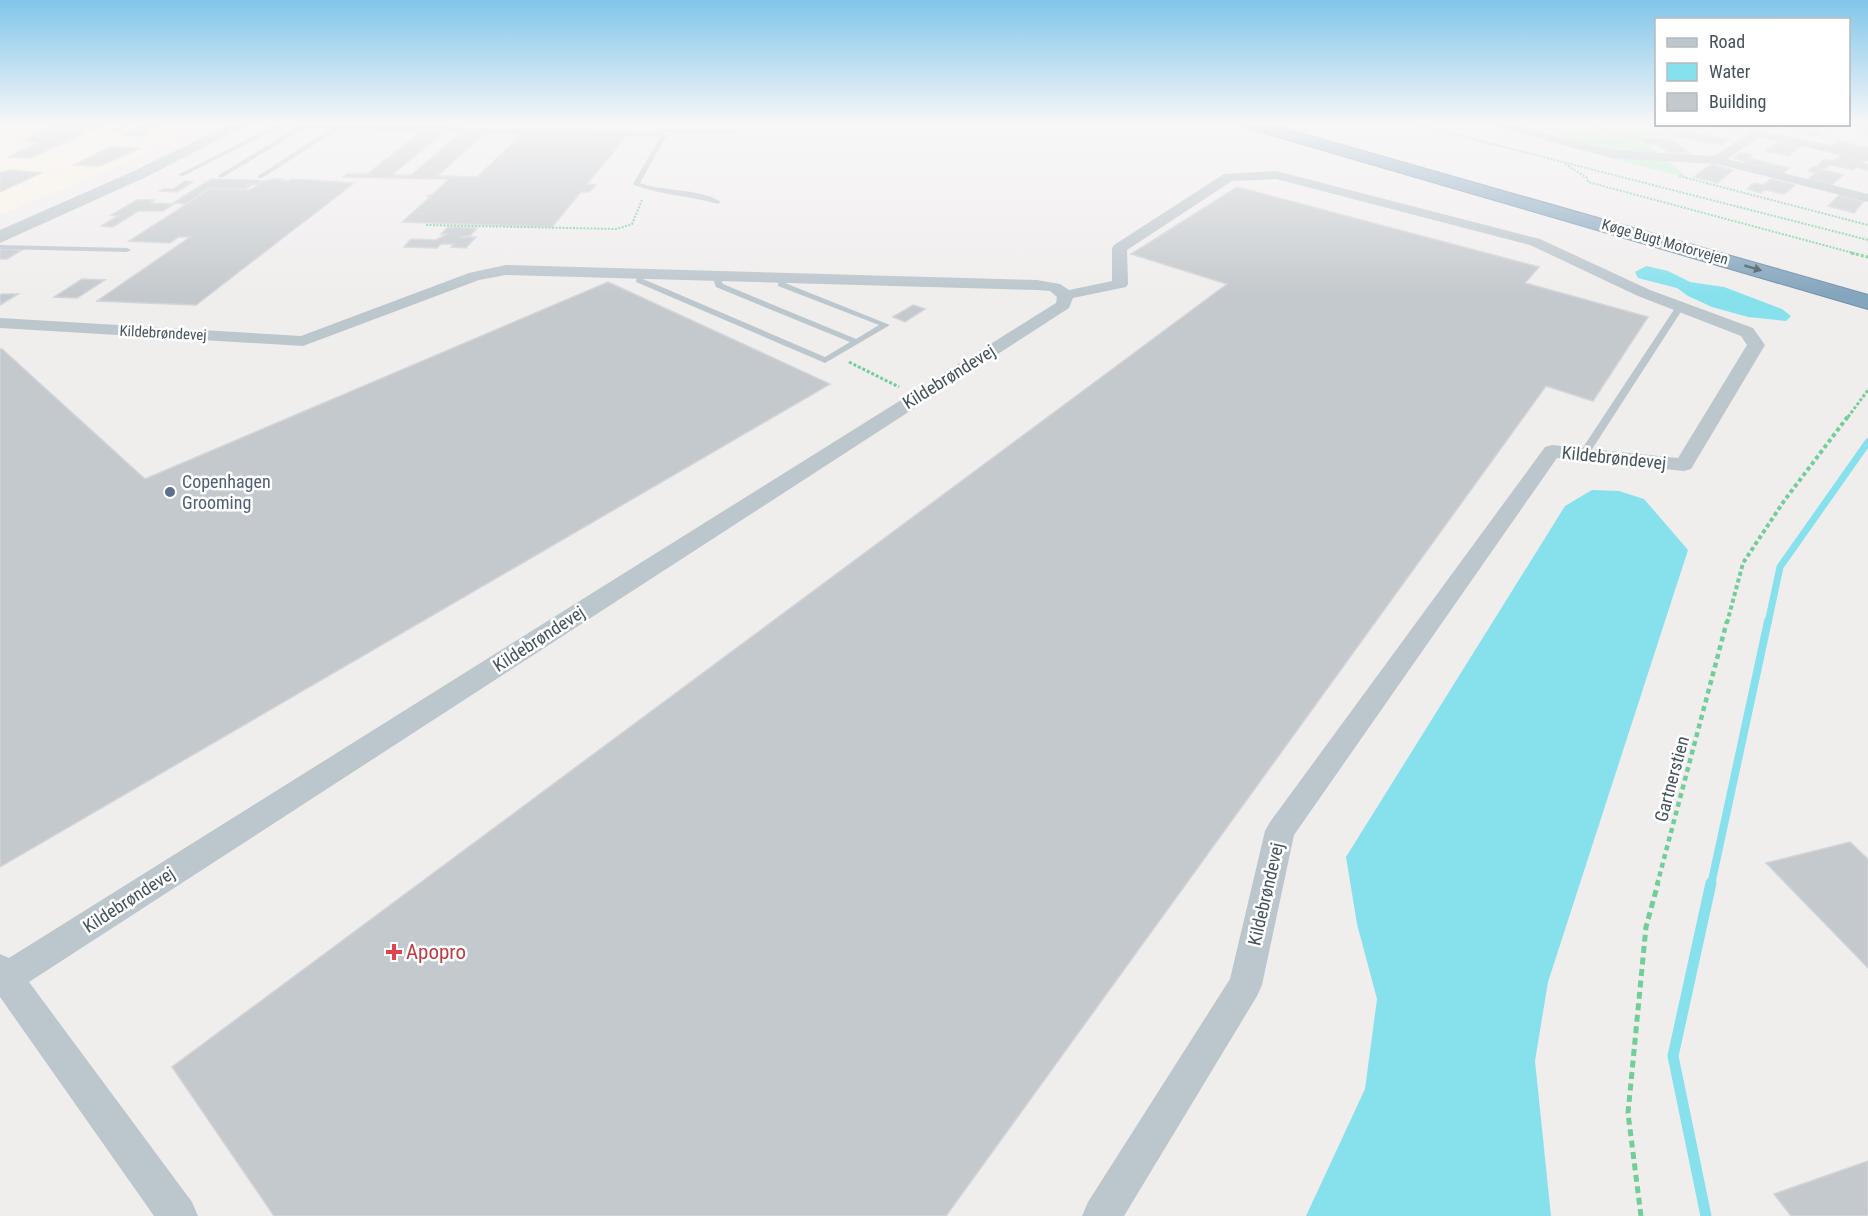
<svg xmlns="http://www.w3.org/2000/svg" width="1868" height="1216" viewBox="0 0 1868 1216" font-family="'Roboto Condensed',sans-serif">
	<rect width="100%" height="100%" fill="#f0eded"/>
	<path fill="#fcf3e5" d="M0 125H216L0 215Z"/>
	<path fill="#baefca" d="M1577 125H1686L1673 135 1638 137 1688 178 1545 141Z"/>
	<path fill="#86e1ed" d="M1646 266 1668 271 1690 282 1724 287 1782 309 1791 316 1786 321 1748 317 1712 307 1688 296 1677 288 1638 278 1635 272Z
		M1592 490 1619 491 1644 499 1688 550 1548 982 1535 1061 1551 1216H1306L1365 1089 1377 999 1357 924 1346 857 1565 506Z"/>
	<g fill="none" stroke-linecap="round" stroke-linejoin="round">
		<path stroke="#86e1ed" stroke-width="7" d="M1768 623 1780 567 1868 442"/>
		<path stroke="#86e1ed" stroke-width="8" d="M1711 885 1768 621"/>
		<path stroke="#86e1ed" stroke-width="11" d="M1706 1216 1673 1056 1711 883"/>
	</g>
	<path fill="#c4c9cd" stroke="#d1d4d9" stroke-width="1.5" d="M55 125H102L30 158 8 157 40 142 22 141Z
		M142 125H163L143 136 123 135Z
		M1702 125H1739L1746 127 1740 131Z
		M1811 125 1817 127 1811 128 1826 133 1814 136 1785 126Z
		M1845 125H1868V129L1864 130 1868 131V135L1856 131 1861 130Z
		M1683 130 1728 140 1722 145 1673 136Z
		M421 132H444L392 175H411L462 132 486 133 437 176 477 177 519 137H515L517 135 524 134 627 136 587 184 596 185 589 192H581L552 227 402 222 431 196H426L433 194 449 179 343 177 347 174H367Z
		M1638 137 1672 140 1689 153 1668 152 1659 145 1647 144Z
		M1838 141 1868 148V154L1833 146Z
		M1777 142 1799 147 1789 156 1766 151Z
		M109 147 141 148 100 166 74 165Z
		M1741 152 1752 155 1745 161 1733 158Z
		M1841 155 1865 160 1862 163 1868 164V170L1857 167 1854 170 1830 165 1824 169 1816 167 1824 159 1834 161Z
		M1748 158 1789 168 1783 173 1742 164Z
		M1711 164 1733 170 1717 183 1694 177Z
		M1813 166 1821 168 1819 169 1843 175 1832 185 1808 179 1816 173 1808 171Z
		M10 170 41 173 0 192V173Z
		M211 179 253 180 263 181 259 184H248L246 185H252L245 189 209 188 186 204 173 203Z
		M275 179H284L281 181H289L293 179 354 183 196 305 97 301 190 237H179L170 243 129 241 210 189 250 190 264 181Z
		M1771 179 1795 185 1784 194 1765 190 1761 193 1747 189 1754 183 1763 185Z
		M185 181 193 182 177 192 160 191 164 189H173Z
		M1237 187 1539 267 1525 283 1648 317 1593 401 1546 386 946 1216H274L172 1067 1227 284 1131 254Z
		M1839 195 1864 201 1854 213 1828 206Z
		M137 200H155L149 203 174 204 163 211H138L113 227 101 226 118 216 111 215Z
		M448 227 477 228 471 235 460 237H476L466 248 451 247 454 244H441L437 248 404 247 411 239 436 240 447 234H441Z
		M0 249 22 250 7 259H0Z
		M82 279 105 280 77 298 54 297Z
		M608 282 830 384 0 867V349H2L145 479Z
		M2 294H18L0 305V295Z
		M913 305 925 309 905 322 893 317Z
		M1850 842 1868 859V968L1766 863Z
		M1868 1161V1216H1791L1774 1194Z"/>
	<g fill="none" stroke-linecap="round" stroke-linejoin="round">
		<defs>
			<path id="motorway" d="M1245 125H1272L1868 295V309L1247 128Z"/>
		</defs>
		<use href="#motorway" stroke="#6f90a9" stroke-width="2"/>
		<path stroke="#72ce98" stroke-width="2" stroke-dasharray="2 1.5" stroke-linecap="butt" d="M1418 125 1868 240
			M1588 125 1634 138
			M1565 164 1587 178 1588 182 1857 254
			M1679 176 1868 225
			M426 225 617 229 632 224 642 200"/>
		<path stroke="#72ce98" stroke-width="3" stroke-dasharray="3 2" stroke-linecap="butt" d="M1851 253 1868 257
			M849 362 899 387
			M1848 417 1868 390"/>
		<path stroke="#72ce98" stroke-width="4" stroke-dasharray="4 3" stroke-linecap="butt" d="M1727 623 1743 563 1784 501 1849 415"/>
		<path stroke="#72ce98" stroke-width="4.5" stroke-dasharray="5 4" stroke-linecap="butt" d="M1657 885 1727 621"/>
		<path stroke="#72ce98" stroke-width="5" stroke-dasharray="7 4.5" stroke-linecap="butt" d="M1641 1216 1628 1113 1646 927 1658 883"/>
		<path fill="#bbc6cd" fill-rule="evenodd" d="M121 125H129L116 132 111 131Z
			M267 125H350L664 133 667 135 640 183C665 192 699 188 721 202L718 204C690 196 661 195 634 185L633 184 660 137 339 129 262 178H258V176L331 128H305L223 177H219V175L297 127H280L183 176 178 175 271 127Z
			M655 129 733 130 736 132 733 134 657 132Z
			M0 245 127 248 131 250 127 252 0 249Z
			M638 272H644L643 279 825 357 850 342 716 287 712 276 713 274H719L723 284 856 339 879 325 778 286 779 276H785V283L890 325 825 363 636 282Z
			M1677 305 1684 307 1587 457H1579L1578 455Z"/>
		<path fill="#bbc6cd" fill-rule="evenodd" d="M1491 125H1512L1612 150 1714 156 1761 125H1775L1767 132 1868 153V161L1759 137 1727 159 1868 194V202L1717 164 1612 158Z
			M1276 171 1540 239 1650 290 1753 328 1765 345 1691 469 1684 471 1557 458 1294 835 1262 985 1257 996 1124 1216H1082L1088 1202 1230 979 1265 831 1270 822 1545 447 1552 445 1678 458 1747 345 1741 336 1638 296 1530 245 1276 179 1232 181 1127 250 1128 284 1126 287 1073 298 1069 308 29 982 192 1202 198 1216H154L0 997V954L9 958 1056 303 1057 297 1050 291 1037 290 506 275 479 280 303 346 0 328V318L301 336 469 273 506 265 1037 280 1060 284 1069 290 1112 281V248L1114 245 1224 174Z"/>
		<path fill="#bbc6cd" fill-rule="evenodd" d="M228 125H247L146 177 0 243V230L134 171Z"/>
		<use href="#motorway" fill="#84a5be" fill-rule="evenodd"/>
	</g>
	<defs><path id="oneway-solid" d="M-6-.8H1V-3.2L6.5 0L1 3.2V.8H-6Z" transform="scale(1.5)"/></defs>
	<use fill="#4b5b65" href="#oneway-solid" transform="translate(1753 268) rotate(16)"/>
	<linearGradient id="sky" x2="0" y2="1"><stop stop-color="#81c6ea"/><stop offset="0.42" stop-color="#f8f7f7"/><stop offset="1" stop-color="#f8f7f7" stop-opacity="0"/></linearGradient>
	<rect width="1868" height="295" fill="url(#sky)"/>
	<circle fill="#5c6f8a" stroke="#fff" stroke-width="2" cx="170" cy="492" r="6"/>
	<path fill="#e0444e" stroke="#fff" stroke-width="2" d="M391 943h6v6h6v6h-6v6h-6v-6h-6v-6h6z"/>
	<g text-anchor="middle" stroke-width="5" stroke-linejoin="round" paint-order="stroke">
		<g font-size="15" fill="#45535b" stroke="#fff">
			<text transform="translate(1665 242) rotate(16)" y="5">Køge Bugt Motorvejen</text>
			<text transform="translate(163 333) rotate(3)" y="5">Kildebrøndevej</text>
		</g>
		<g font-size="18" fill="#45535b" stroke="#fff">
			<text transform="translate(949 377) rotate(-32)" y="6">Kildebrøndevej</text>
			<text transform="translate(1614 458) rotate(6)" y="6">Kildebrøndevej</text>
			<text transform="translate(539 639) rotate(-33)" y="6">Kildebrøndevej</text>
			<text transform="translate(1672 779) rotate(-75)" y="6">Gartnerstien</text>
			<text transform="translate(1266 894) rotate(-77)" y="6">Kildebrøndevej</text>
			<text transform="translate(129 900) rotate(-33)" y="6">Kildebrøndevej</text>
		</g>
		<g font-size="18" fill="#4e5e75" stroke="#fff" text-anchor="start">
			<text x="182" y="488">Copenhagen<tspan x="182" dy="21">Grooming</tspan></text>
		</g>
		<g font-size="21" fill="#be3a42" stroke="#fff" text-anchor="start">
			<text x="406" y="959">Apopro</text>
		</g>
	</g>
	<rect x="1655" y="18" width="195" height="108" fill="#ffffff" stroke="#b5babd" stroke-width="1.5"/>
	<rect x="1667" y="38" width="30" height="9" fill="#bbc6cd" stroke="#b5babd" stroke-width="1.5"/>
	<text x="1709" y="48" font-size="18" fill="#45535b">Road</text>
	<rect x="1667" y="63" width="30" height="18" fill="#86e1ed" stroke="#b5babd" stroke-width="1.5"/>
	<text x="1709" y="78" font-size="18" fill="#45535b">Water</text>
	<rect x="1667" y="93" width="30" height="18" fill="#c4c9cd" stroke="#b5babd" stroke-width="1.5"/>
	<text x="1709" y="108" font-size="18" fill="#45535b">Building</text>
</svg>
